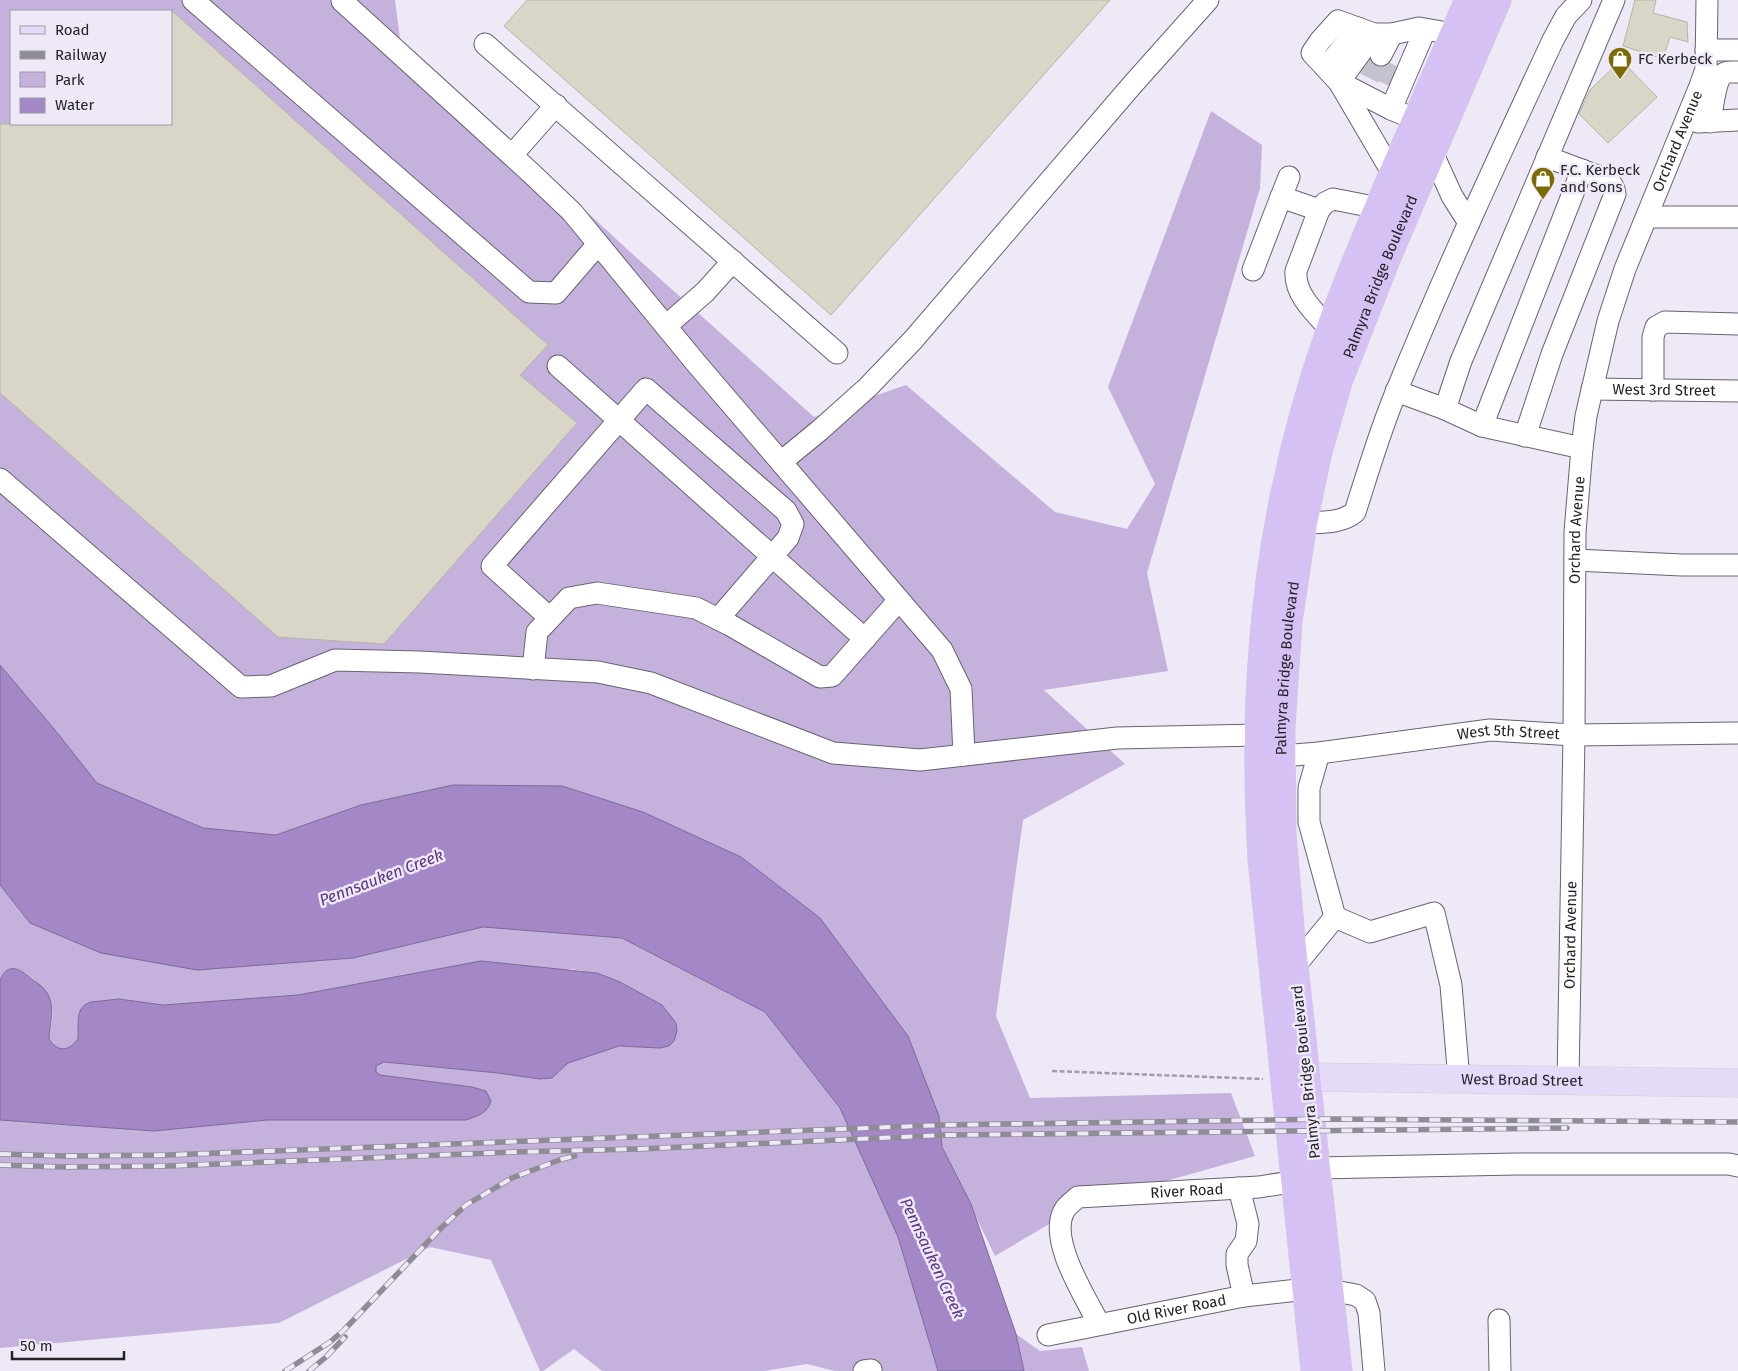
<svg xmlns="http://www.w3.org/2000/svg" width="1738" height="1371" viewBox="0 0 1738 1371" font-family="'Fira Sans',sans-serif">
	<rect width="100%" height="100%" fill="#eee8f7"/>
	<path fill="#c4b2dd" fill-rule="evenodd" d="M0 0H395L400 39 628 250 814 417 906 385 1055 512 1127 529 1155 484 1108 387 1211 111 1262 145 1260 188 1147 573 1168 671 1044 690 1125 764 1023 820 996 1016 1030 1098 1231 1093 1255 1156 1166 1181 1073 1210 995 1256 942 1147 939 1116 820 918 741 857 643 812 562 786 453 785 361 805 276 835 203 828 97 783 55 730 0 665ZM11 11H171V124H11Z
		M0 885 30 923 101 953 353 958 483 927 622 938 765 1012 840 1108 898 1237 938 1371H835L807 1364 764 1371H602L574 1349 543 1371H540L491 1260 430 1247 279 1323 0 1348V1120L154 1131 267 1120H466L483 1113 486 1091 472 1087 379 1075 376 1072V1066L384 1062 498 1073 540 1079 552 1078 568 1063 619 1046 660 1048 662 1005 620 982 597 973 571 969 324 991 298 995 163 1005 119 999 87 1004C74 1017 79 1023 78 1039 69 1051 58 1053 49 1039 49 1029 54 1018 52 1008 50 991 11 948 0 981Z
		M1016 1334 1040 1351 1082 1347 1089 1371H1024Z"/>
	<path fill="#a387c7" stroke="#7d6997" d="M0 665 55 730 97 783 203 828 276 835 361 805 453 785 562 786 643 812 741 857 820 918 908 1036 939 1116 942 1147 971 1204 1016 1334 1024 1371H938L898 1237 840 1108 765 1012 622 938 483 927 353 958 197 970 101 953 30 923 0 885Z
		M481 961 597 973 620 982 662 1005 676 1023 677 1031 674 1041 669 1046 660 1048 619 1046 568 1063 552 1078 540 1079 498 1073 384 1062 376 1066V1072L380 1075 472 1087 486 1091 491 1101C487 1114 477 1116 466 1120H267L154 1131 0 1120V981C7 960 22 970 33 980 39 984 46 989 49 997 55 1011 49 1025 49 1039 58 1053 69 1051 78 1039 79 1025 74 1007 91 1002L119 999 163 1005 298 995Z"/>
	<path fill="#d9d6c8" stroke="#b7b5a6" d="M527 0H1110L831 315 504 26Z
		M1635 0H1656L1653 13 1687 22 1688 42 1670 37 1663 59 1623 46Z
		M171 10 548 345 520 375 577 423 384 644 278 637 0 393V124H171Z
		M1621 60 1657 97 1608 143 1579 114 1590 90Z"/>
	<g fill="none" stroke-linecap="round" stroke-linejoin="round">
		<path stroke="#c6c1ce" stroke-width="21" stroke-dasharray="21 11" stroke-linecap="butt" d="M1369 78 1381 55
			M1385 84 1397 61"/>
		<defs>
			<g id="minor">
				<path d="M193 0 529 292 556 293 598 244"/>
				<path d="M342 1 531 173 572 212 696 363 942 650 961 689 964 755"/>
				<path d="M1374 34 1339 82 1391 109 1417 120"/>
				<path d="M485 44 837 353"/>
				<path d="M1706 50H1738"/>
				<path d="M1381 55 1392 34"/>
				<path d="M1326 68 1358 28"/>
				<path d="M1391 109 1425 30"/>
				<path d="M1698 122 1738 120"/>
				<path d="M1710 122C1712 111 1715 82 1722 75 1726 71 1733 72 1738 72"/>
				<path d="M1432 152 1452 196 1469 223"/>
				<path d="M512 155 556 105"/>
				<path d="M1393 174 1339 82 1312 53 1320 41 1338 21 1374 34H1392L1419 28 1454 34"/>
				<path d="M1281 197 1289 177"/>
				<path d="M1647 217H1738"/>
				<path d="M1253 270 1281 197 1319 210"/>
				<path d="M666 326 705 292 733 261"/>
				<path d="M1330 329C1315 313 1294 294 1296 271L1319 210 1325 203 1333 199 1379 208"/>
				<path d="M558 366 865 639"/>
				<path id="s1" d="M1592 389 1738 391"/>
				<path d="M1653 390V337L1656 327 1665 322 1738 324"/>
				<path d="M1396 391 1445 409"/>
				<path d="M1482 426 1582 170"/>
				<path d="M1525 436 1552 354 1615 194C1614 185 1610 182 1603 178L1547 157"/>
				<path d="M1582 448 1482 426 1445 409 1461 361 1614 0"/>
				<path d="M781 462 820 430 868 387 913 340 1133 84 1208 0"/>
				<path d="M0 479 241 687 271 686 335 660 420 662 598 672 651 683 833 753 920 760 1117 738 1259 735"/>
				<path d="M1303 523C1320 522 1341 524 1355 512 1368 472 1380 430 1397 390 1445 272 1499 156 1553 40L1566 16 1581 0"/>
				<path d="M1575 560 1682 565H1738"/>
				<path d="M550 618 492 566 646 389 786 511 793 524 788 538 718 619"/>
				<path d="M533 669 537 632 569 598 597 593 696 608 730 625 820 677 832 676 899 600"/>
				<path d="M1319 753 1309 788V822L1335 917 1370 932 1434 913 1451 985 1459 1080"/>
				<path id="s2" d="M1281 756 1319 753 1490 730 1574 735 1738 733"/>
				<path d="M1294 967 1335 917"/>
				<path id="s3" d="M1568 1081 1574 735 1575 532 1582 448 1586 416 1608 321 1625 269 1700 86 1706 69 1707 0"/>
				<path d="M1316 1168 1517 1164H1729L1738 1166"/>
				<path d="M1239 1188 1248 1224 1246 1241 1237 1254V1265L1244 1296"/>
				<path d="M1329 1290 1356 1295 1365 1301 1369 1313 1374 1371"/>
				<path d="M1499 1320 1500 1371"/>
				<path id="s4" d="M1099 1324C1086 1298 1048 1240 1064 1211 1067 1205 1074 1201 1078 1197L1259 1187 1297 1181"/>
				<path id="s5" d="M1048 1335 1244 1296 1307 1289"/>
				<path d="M864 1371 871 1370"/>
			</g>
			<g id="major">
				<path id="s6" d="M1306 1077 1738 1083"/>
			</g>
			<g id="highway">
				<path d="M1315 1371 1262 860C1258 790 1257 719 1263 649 1271 541 1295 430 1331 328 1347 281 1367 236 1386 190 1414 127 1441 63 1469 0"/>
				<path id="s7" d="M1338 1371 1291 938 1282 833 1281 727 1288 622 1303 523 1318 452 1338 382 1387 257 1497 0"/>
			</g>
		</defs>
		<use href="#minor" stroke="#686370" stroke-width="23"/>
		<use href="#major" stroke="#cfcfd0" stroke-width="29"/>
		<use href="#highway" stroke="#cfcfd0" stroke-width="29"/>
		<path stroke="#a09ca7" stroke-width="2.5" stroke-dasharray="5 2.5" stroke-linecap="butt" d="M1052 1071 1263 1079"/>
		<use href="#minor" stroke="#fff" stroke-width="21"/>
		<use href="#major" stroke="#e6daf9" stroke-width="28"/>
		<use href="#highway" stroke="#d6c1f5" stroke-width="28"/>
		<defs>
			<path id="rail" d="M0 1154 64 1156 168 1155 945 1125 1329 1119 1738 1122
				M0 1165 63 1167 168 1166 514 1152 639 1149 946 1135 1567 1128
				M285 1371 330 1342 344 1330 441 1228 466 1205 512 1178 562 1159 575 1156
				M309 1371 326 1357 345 1337"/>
		</defs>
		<use href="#rail" stroke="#908c96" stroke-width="5.5"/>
		<use href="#rail" stroke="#eee8f7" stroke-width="4" stroke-dasharray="11" stroke-linecap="butt"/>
	</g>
	<defs>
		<symbol id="shop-pin" viewBox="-11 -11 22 30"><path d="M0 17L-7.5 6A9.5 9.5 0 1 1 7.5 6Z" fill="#7c6a02" stroke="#eee8f7"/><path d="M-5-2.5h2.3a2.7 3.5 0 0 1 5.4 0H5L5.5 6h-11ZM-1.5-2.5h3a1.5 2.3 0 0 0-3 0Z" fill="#fff"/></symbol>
	</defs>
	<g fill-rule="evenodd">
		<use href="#shop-pin" x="1606" y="45" width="28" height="38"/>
		<use href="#shop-pin" x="1529" y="165" width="28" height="38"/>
	</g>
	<g text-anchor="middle" stroke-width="5" stroke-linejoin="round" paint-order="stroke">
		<g font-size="15" fill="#252328" stroke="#eee8f7" text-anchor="start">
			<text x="1638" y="64">FC Kerbeck</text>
			<text x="1560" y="175">F.C. Kerbeck<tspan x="1560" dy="17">and Sons</tspan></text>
		</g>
		<g font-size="15" fill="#252328" stroke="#eee8f7">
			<text dy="5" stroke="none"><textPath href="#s3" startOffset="956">Orchard Avenue</textPath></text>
			<text dy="5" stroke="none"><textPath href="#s7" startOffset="1111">Palmyra Bridge Boulevard</textPath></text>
			<text dy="5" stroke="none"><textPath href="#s1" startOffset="72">West 3rd Street</textPath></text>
			<text dy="5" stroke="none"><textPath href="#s3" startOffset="551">Orchard Avenue</textPath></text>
			<text dy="5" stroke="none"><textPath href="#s7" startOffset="706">Palmyra Bridge Boulevard</textPath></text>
			<text dy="5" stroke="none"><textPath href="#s2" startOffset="229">West 5th Street</textPath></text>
			<text dy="5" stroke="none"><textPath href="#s3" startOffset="146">Orchard Avenue</textPath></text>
			<text transform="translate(1306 1072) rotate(-96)" y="5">Palmyra Bridge Boulevard</text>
			<text dy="5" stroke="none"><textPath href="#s6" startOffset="216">West Broad Street</textPath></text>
			<text dy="5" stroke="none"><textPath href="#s4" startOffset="251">River Road</textPath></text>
			<text dy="5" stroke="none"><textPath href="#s5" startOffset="131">Old River Road</textPath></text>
		</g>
		<g font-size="16" font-style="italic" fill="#593481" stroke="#eee8f7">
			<text transform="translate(381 877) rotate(-21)" y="6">Pennsauken Creek</text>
			<text transform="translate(933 1258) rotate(65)" y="6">Pennsauken Creek</text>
		</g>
	</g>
	<rect x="10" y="10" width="162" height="115" fill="#eee8f7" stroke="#9e99a4"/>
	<rect x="20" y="26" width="25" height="8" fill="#e6daf9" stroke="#9e99a4"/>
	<text x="55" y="35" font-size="15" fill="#252328">Road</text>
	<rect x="20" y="51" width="25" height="8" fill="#908c96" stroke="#9e99a4"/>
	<text x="55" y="60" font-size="15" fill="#252328">Railway</text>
	<rect x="20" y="72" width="25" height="15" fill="#c4b2dd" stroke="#9e99a4"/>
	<text x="55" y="85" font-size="15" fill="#252328">Park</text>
	<rect x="20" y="98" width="25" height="15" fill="#a387c7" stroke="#9e99a4"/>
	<text x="55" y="110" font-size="15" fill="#252328">Water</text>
	<path d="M12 1351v8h112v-8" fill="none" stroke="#252328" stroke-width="2.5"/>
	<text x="20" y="1351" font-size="15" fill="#252328" stroke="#eee8f7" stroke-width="4" paint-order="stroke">50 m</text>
</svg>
